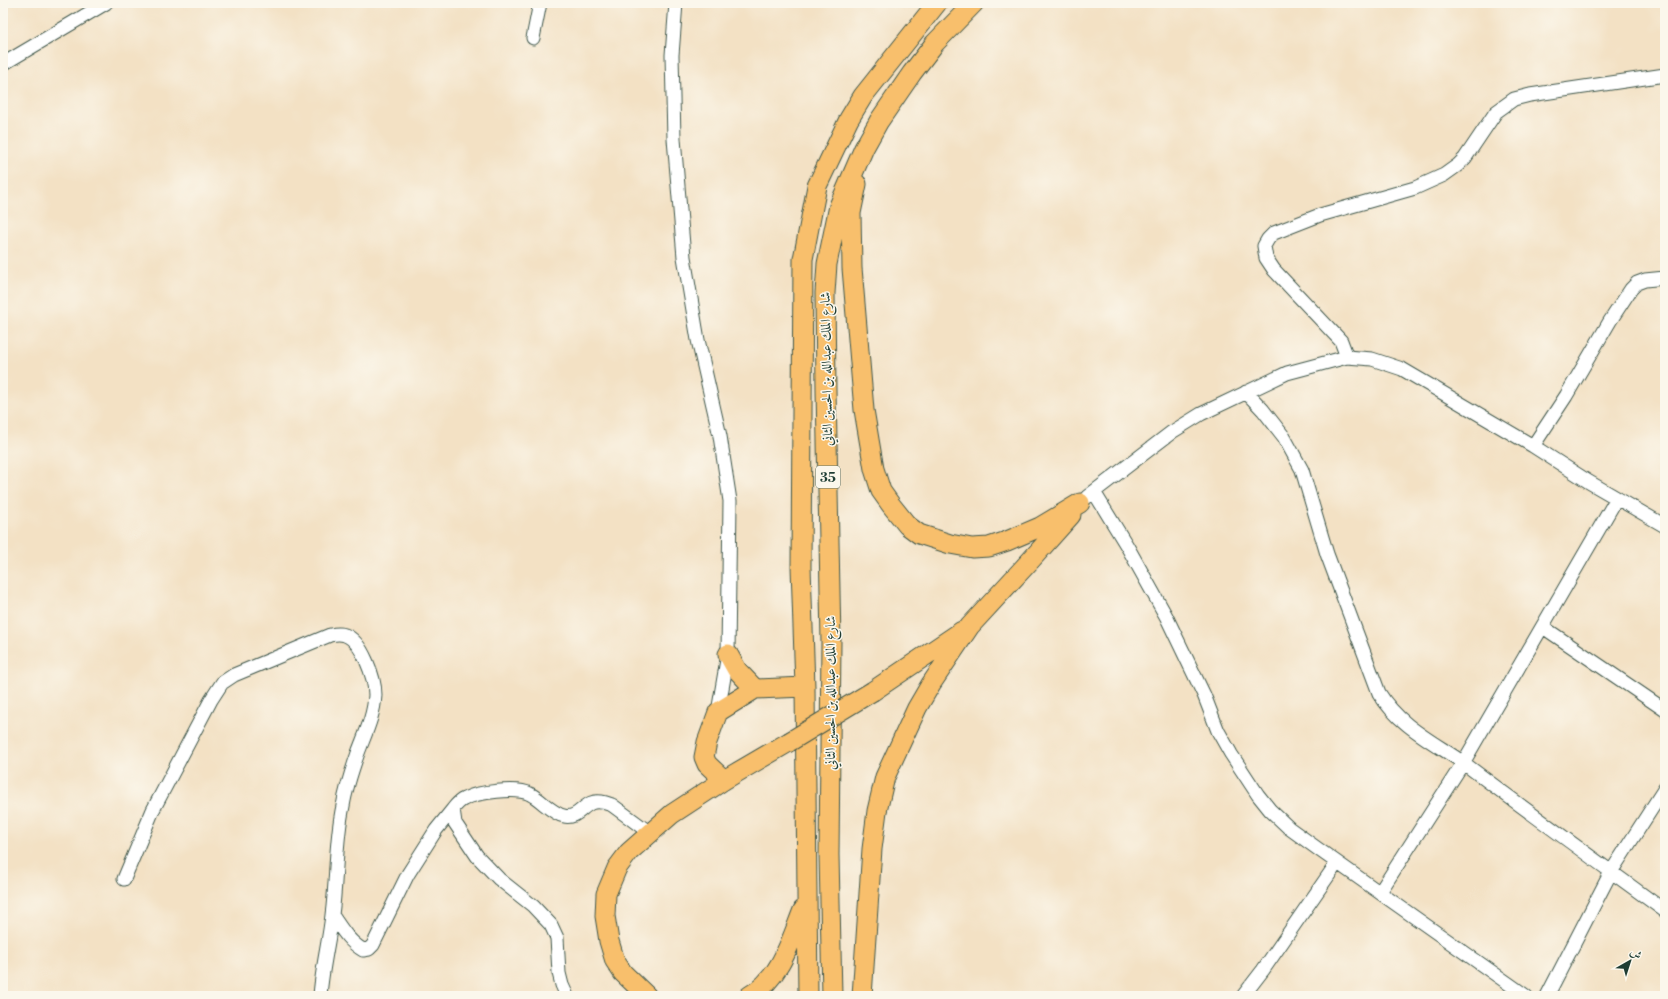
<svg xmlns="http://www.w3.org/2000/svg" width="1668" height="999" viewBox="0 0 1668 999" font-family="'Libre Bodoni',Amiri,serif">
	<rect width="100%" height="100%" fill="#fbf7ec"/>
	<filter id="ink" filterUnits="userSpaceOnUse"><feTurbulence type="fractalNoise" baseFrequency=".025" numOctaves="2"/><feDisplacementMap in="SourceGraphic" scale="8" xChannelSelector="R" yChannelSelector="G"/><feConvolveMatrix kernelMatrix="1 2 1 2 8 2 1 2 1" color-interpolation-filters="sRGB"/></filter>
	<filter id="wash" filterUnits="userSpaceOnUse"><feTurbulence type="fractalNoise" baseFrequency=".012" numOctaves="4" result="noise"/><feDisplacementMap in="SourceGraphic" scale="16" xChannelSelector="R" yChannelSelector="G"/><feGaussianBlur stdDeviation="0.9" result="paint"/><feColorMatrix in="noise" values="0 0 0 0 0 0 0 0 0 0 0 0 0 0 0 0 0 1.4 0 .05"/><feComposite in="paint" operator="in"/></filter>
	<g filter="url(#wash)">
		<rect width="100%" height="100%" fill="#f3e1c4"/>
	</g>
	<g filter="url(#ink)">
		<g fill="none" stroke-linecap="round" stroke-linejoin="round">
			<defs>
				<path id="minor" d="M676 3 672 55 674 139 684 257 698 340 720 436 730 501 728 654 718 712
					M533 38 540 3
					M3 64 106 3
					M1347 357 1341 341 1274 270 1266 258 1264 246 1268 239 1274 233 1320 215 1415 188 1444 175 1458 165 1465 158 1496 112 1514 99 1530 95 1665 75
					M1246 392 1263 410 1284 437 1302 470 1327 554 1379 693C1400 727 1434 742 1465 764 1531 814 1598 862 1665 911
					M1533 446 1566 396 1610 321 1631 289 1637 283 1645 280 1665 278
					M1094 492 1127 546 1166 616 1204 695 1218 731 1231 754 1258 795 1270 810 1289 828 1318 849 1526 996
					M1087 497 1172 432 1201 414 1287 373 1347 357 1372 359 1402 369 1533 446 1589 482 1665 526
					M1543 627 1665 710
					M124 879 153 810 211 700 222 683 234 675 330 635C335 634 340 633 345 635 362 641 375 678 375 695 374 716 365 734 358 753 352 770 346 788 343 806 335 842 337 878 332 915 329 942 322 968 320 996
					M1380 892 1463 763 1617 498
					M332 915C341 928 349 942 363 950L369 949 373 945 408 874 436 830 453 809
					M567 996 562 985 559 973 557 938 551 925 533 906 499 879 477 856 455 823 453 809C456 805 459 801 464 799 477 792 517 787 530 794 542 800 551 813 564 816 576 819 582 807 591 803 598 800 606 803 612 805L650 833
					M1243 996 1263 970 1337 863
					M1547 996 1611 872 1665 788"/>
				<path id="highway" d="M857 184 851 213 852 268 864 410 874 469 881 491 891 505 907 525 919 534 950 544 972 548 989 547 1007 541 1040 527 1080 503
					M728 654 737 670 755 689
					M873 691 962 631
					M724 780 707 764 704 757 707 742 718 712 755 689 805 687
					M647 996 623 973 615 961 609 941 605 916 606 894 617 868 629 852 672 814 724 780 789 742
					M749 996C780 980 791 940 803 910
					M808 996 805 687 801 567 803 259 817 186 849 119 863 96 937 3
					M832 996 829 855 831 642 826 390 825 293 827 264 839 206 864 148 879 121 912 73 935 43 974 3
					M862 996 872 849 877 811 885 777 917 708 931 684 970 626 1030 561 1071 515"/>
			</defs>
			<use href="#minor" stroke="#3f564a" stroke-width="15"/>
			<use href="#highway" stroke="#3f564a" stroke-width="21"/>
			<use href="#minor" stroke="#fff" stroke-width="13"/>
			<use href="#highway" stroke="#f8bf6c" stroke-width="19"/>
			<defs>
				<path id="highway-bridge" d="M789 742 873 691"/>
			</defs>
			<use href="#highway-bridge" stroke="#3f564a" stroke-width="21" stroke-linecap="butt"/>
			<use href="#highway-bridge" stroke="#f8bf6c" stroke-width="19"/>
		</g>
	</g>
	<g text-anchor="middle" stroke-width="3" stroke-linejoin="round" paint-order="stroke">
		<rect fill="#fbf7ec" stroke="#61756b" stroke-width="1" x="816" y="466" width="24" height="22" rx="3"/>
		<g font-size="13" font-weight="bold" fill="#1f3d34">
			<text x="828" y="482">35</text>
		</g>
		<g font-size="14" fill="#1f3d34" stroke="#fbf7ec">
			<text transform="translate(826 369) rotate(-91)" y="5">شارع الملك عبدالله بن الحسين الثاني</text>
			<text transform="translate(830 693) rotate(-90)" y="5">شارع الملك عبدالله بن الحسين الثاني</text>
		</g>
	</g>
	<rect width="1668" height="999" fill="none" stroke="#fbf7ec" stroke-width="16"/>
	<g transform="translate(1630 961) rotate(39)" stroke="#fbf7ec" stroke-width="3" paint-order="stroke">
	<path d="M0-3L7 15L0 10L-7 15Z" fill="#1f3d34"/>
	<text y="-6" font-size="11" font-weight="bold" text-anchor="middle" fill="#1f3d34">ش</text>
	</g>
</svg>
